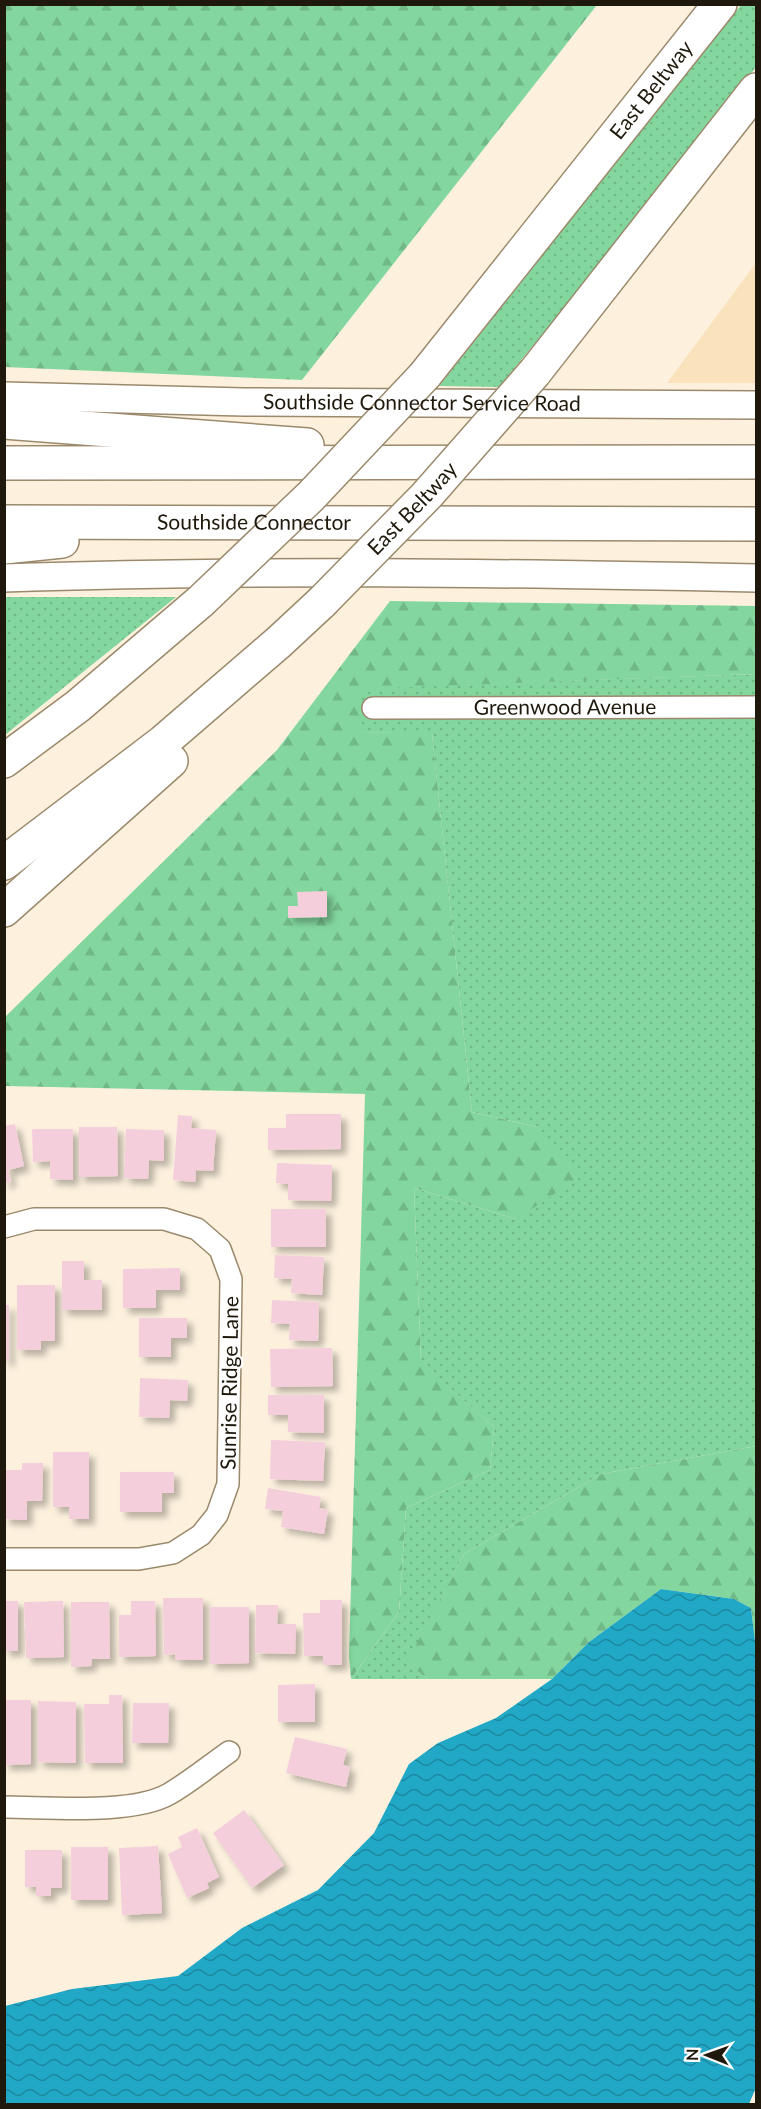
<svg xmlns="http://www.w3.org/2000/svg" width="761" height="2109" viewBox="0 0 761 2109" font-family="Lato,sans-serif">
	<defs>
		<pattern id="green-dots" width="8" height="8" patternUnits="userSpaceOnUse" patternTransform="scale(1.5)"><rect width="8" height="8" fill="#83d79e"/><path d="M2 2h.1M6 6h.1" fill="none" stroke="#71b887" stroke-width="1.8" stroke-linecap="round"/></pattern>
		<pattern id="forest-firs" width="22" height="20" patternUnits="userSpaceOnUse" patternTransform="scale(1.5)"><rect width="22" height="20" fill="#83d79e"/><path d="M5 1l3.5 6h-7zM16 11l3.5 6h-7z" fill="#71b887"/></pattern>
		<pattern id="water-waves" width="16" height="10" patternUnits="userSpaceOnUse" patternTransform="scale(1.5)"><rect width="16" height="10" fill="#21a8c7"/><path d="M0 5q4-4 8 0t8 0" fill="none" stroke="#1c88a0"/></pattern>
		<filter id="shadow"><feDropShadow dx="5.5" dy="5.5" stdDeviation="3" flood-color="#0004"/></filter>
	</defs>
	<rect width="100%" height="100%" fill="#fdf1de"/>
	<path fill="#fae3bc" d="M756 263V383H667Z"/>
	<path fill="url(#green-dots)" d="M741 5H756V67L659 192 499 387 439 386Z
		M5 597H176L5 735Z
		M756 674V1446L601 1474 464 1554 408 1662 427 1679H351L399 1612 406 1508 490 1470 494 1427 421 1363 414 1188 516 1219 538 1127 472 1112 432 734 359 732V688Z"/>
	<path fill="url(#forest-firs)" d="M5 4H597V5L302 380 5 367Z
		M390 601 756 606V674L359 689V732L432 733 472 1112 538 1127 582 1176 516 1219 414 1188 421 1362 494 1427 490 1470 406 1508 399 1612 351 1679 349 1656 365 1094 5 1086V1017L277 750Z
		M756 1446V1649L751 1608 734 1599 661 1589 589 1642 552 1679H427L407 1662 464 1554 601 1474Z"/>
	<path fill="url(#water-waves)" d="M661 1589 734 1599 751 1608 756 1649V2052L755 2090 749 2104H5V2006L72 1989 178 1976 242 1928 318 1890 374 1833 409 1764 438 1743 496 1718 552 1679 589 1642Z"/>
	<path fill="#f5cedc" filter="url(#shadow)" d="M327 891V917L288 918V906H298L297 892Z
		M286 1114H341V1149L268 1150V1128H286Z
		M178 1115 192 1116 191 1128 216 1130 213 1171 196 1170 195 1182 173 1180Z
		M15 1124 24 1166 8 1170 11 1182 4 1183V1126Z
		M79 1127H117L118 1176 79 1177Z
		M32 1129H73V1180L50 1179V1161L33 1162Z
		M126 1129 164 1130V1161L149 1160 148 1179 124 1178Z
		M277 1163 332 1165 331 1201 288 1200V1184L276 1183Z
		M271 1209H326V1247H271Z
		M275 1255 324 1257 322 1295 291 1293 292 1279 274 1278Z
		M62 1261H84V1280H102V1310H62Z
		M180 1268V1290H156V1308H123V1269Z
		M17 1285H55V1341H41V1350H17Z
		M272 1300 319 1302 318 1341 289 1340 290 1324 271 1323Z
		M4 1305H9V1361H4Z
		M139 1318H187V1338H171V1357H139Z
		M332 1348 333 1386 271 1387 270 1349Z
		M140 1378 188 1380 187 1401 170 1400 169 1418 139 1417Z
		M268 1395H324V1433L288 1432V1415H268Z
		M271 1440 325 1442 323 1481 270 1479Z
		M53 1452H89V1519H69V1507H53Z
		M22 1463H43L42 1501H27V1520L4 1519V1470H22Z
		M120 1472H174V1493H162V1512H120Z
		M268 1488 321 1497 319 1508 328 1510 324 1534 281 1527 283 1511 265 1509Z
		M163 1598H203V1660H175V1654L164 1655Z
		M320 1600H342V1665H323V1656H304L303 1613H320Z
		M4 1601H18V1651H4Z
		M63 1601 64 1657 26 1658 24 1602Z
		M131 1601H155L156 1656 119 1657V1615H131Z
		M71 1602H109L110 1659H92L91 1666 71 1667Z
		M256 1605H278L277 1624H296L295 1654 255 1653Z
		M210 1607H249V1663L210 1664Z
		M315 1684V1722H278V1685Z
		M109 1695H122L123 1763H85L84 1704H109Z
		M4 1700H31V1764L4 1765Z
		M38 1701 76 1702V1763L38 1762Z
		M133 1703H169L168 1743H132Z
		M295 1737 347 1749 343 1765 350 1767 346 1787 286 1773Z
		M244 1810 284 1865 252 1888 213 1833Z
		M197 1828 219 1877 207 1883 209 1888 187 1898 168 1854 182 1847 178 1837Z
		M158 1846 162 1913 122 1915 119 1848Z
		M71 1847H108V1900H71Z
		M25 1850H62V1888H51V1896H36V1887H25Z"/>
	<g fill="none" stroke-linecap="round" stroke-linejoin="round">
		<defs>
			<g id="minor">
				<path id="s1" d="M373 708 756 707"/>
				<path d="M4 1227 34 1219H164L197 1229 220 1249 231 1279 228 1484 217 1515 201 1535 173 1553 139 1559H4"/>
				<path d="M4 1807C47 1807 133 1815 169 1794 190 1782 209 1766 229 1752"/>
			</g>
			<g id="tertiary">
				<path id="s2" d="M4 396 244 402 756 405"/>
				<path d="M4 578C255 569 506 573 756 578"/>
			</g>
			<g id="motorway">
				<path d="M535 372 756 90"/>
				<path id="s3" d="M425 375 720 4"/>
				<path d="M4 422 307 445"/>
				<path d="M4 463 756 462"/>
				<path id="s4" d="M4 522 756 524"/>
				<path d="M4 547 62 541"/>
				<path d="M4 761 78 706 201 601"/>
				<path d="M4 863 163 742 279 642 322 602"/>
				<path d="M4 910 171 761"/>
			</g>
		</defs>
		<use href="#minor" stroke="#9b896c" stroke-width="24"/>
		<use href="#tertiary" stroke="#9b896c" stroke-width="30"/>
		<use href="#motorway" stroke="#9b896c" stroke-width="36"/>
		<use href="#minor" stroke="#fff" stroke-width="21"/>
		<use href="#tertiary" stroke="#fff" stroke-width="27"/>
		<use href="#motorway" stroke="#fff" stroke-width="33"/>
		<defs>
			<g id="motorway-bridge">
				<path d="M201 601 311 496 425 375"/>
				<path id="s5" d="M322 602 427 495 535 372"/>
			</g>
		</defs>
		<use href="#motorway-bridge" stroke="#9b896c" stroke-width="36" stroke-linecap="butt"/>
		<use href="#motorway-bridge" stroke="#fff" stroke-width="33"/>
	</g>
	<g text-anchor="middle" stroke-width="4.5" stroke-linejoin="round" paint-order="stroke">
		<g font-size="21" fill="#1f180c" stroke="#fff">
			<text dy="7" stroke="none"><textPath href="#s3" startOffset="364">East Beltway</textPath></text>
			<text dy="7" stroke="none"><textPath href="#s2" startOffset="418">Southside Connector Service Road</textPath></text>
			<text dy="7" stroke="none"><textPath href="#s5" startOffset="130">East Beltway</textPath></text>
			<text dy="7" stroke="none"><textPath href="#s4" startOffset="250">Southside Connector</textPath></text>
			<text dy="7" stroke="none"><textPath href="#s1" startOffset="192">Greenwood Avenue</textPath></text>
			<text transform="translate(230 1383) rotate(-89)" y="7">Sunrise Ridge Lane</text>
		</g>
	</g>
	<rect width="761" height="2109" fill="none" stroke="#1f180c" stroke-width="12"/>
	<g transform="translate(707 2055) rotate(271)" stroke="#ffffff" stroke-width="4.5" paint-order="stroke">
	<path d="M0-4.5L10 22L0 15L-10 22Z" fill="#1f180c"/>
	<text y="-9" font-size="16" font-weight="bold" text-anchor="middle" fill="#1f180c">N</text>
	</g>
</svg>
